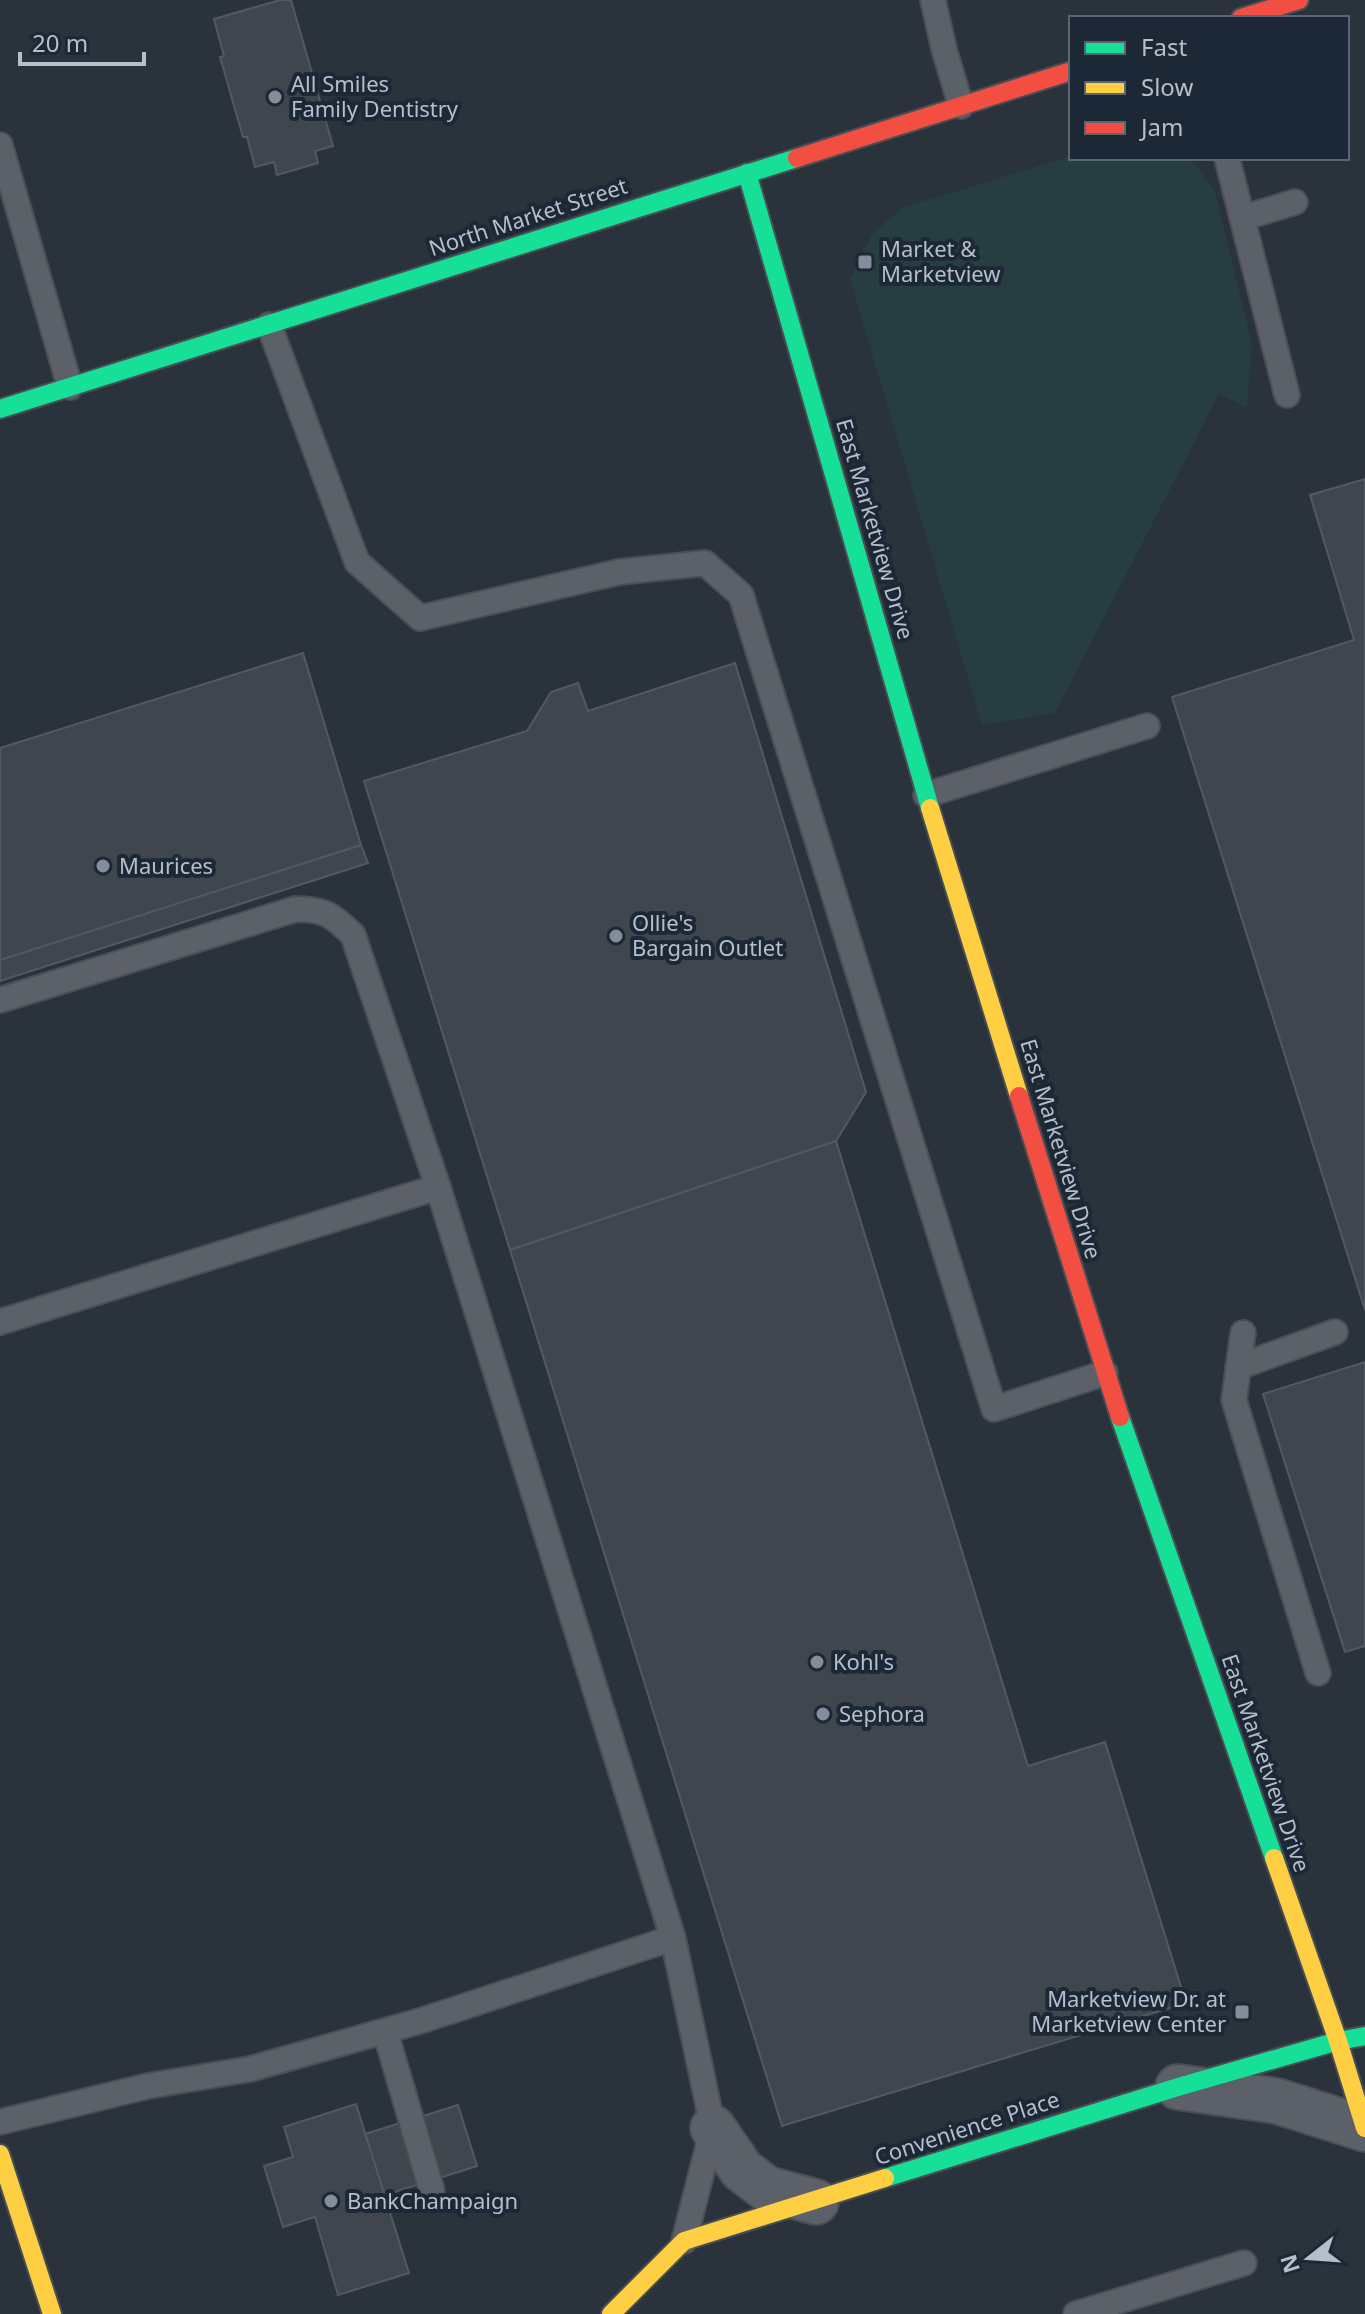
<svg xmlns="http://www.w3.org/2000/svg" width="1365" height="2314" viewBox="0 0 1365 2314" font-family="'Noto Sans',sans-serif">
	<rect width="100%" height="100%" fill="#2a323b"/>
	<path fill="#273e41" d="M1071 156V158H1190L1215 191 1252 345 1247 408 1219 394 1055 713 982 725 850 279 872 234 902 208Z"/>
	<path fill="#40464e" stroke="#525962" stroke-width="2" d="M280 0H291L333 146 315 151 318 163 277 175 274 162 255 167 247 137H243L220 57 224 56 214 19Z
		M1365 479V1310L1172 697 1354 640 1310 495Z
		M303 653 361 845 0 960V748Z
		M735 663 866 1092 836 1141 510 1250 364 781 527 731 551 692 578 683 588 711Z
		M361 845 368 863 0 981V960Z
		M836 1141 1028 1766 1105 1742 1186 2003 782 2126 510 1250Z
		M1365 1362V1646L1345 1652 1263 1394Z
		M356 2104 409 2273 338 2295 315 2217 283 2227 264 2166 293 2157 284 2127Z
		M458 2105 477 2166 385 2195 365 2134Z"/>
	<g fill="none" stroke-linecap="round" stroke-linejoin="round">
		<defs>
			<path id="lane" d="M933 0 944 49 961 106
				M0 145 70 387
				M1227 158 1287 395
				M1243 218 1295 202
				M269 325 357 562 420 618 619 572 705 563 741 595 994 1409 1105 1373
				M926 795 1147 726
				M0 1000 296 909C325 909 332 915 353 935L438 1187 673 1938 713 2128 684 2241
				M0 1322 438 1187
				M1243 1333 1234 1400 1318 1673
				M1238 1367 1335 1332
				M385 2031 432 2191
				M0 2122 148 2086 250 2069 420 2021 673 1938
				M1076 2314 1244 2263"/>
			<path id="street" d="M1178 2087 1277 2101 1365 2129
				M713 2128 742 2170 767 2189 816 2202"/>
			<path id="fast" d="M747 173 930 808
				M0 409 797 158
				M1120 1417 1274 1858
				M885 2178 1178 2087 1338 2041 1365 2036"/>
			<path id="slow" d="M930 808 1019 1096
				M1274 1858 1338 2041 1365 2128
				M0 2154 52 2314
				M611 2314 684 2241 885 2178"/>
			<path id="jam" d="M1241 18 1299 0
				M797 158 1071 71
				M1019 1096 1120 1417"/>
		</defs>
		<use href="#lane" stroke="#494e55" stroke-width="28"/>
		<use href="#street" stroke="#494e55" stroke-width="48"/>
		<use href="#fast" stroke="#494e55" stroke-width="22"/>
		<use href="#slow" stroke="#494e55" stroke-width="22"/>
		<use href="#jam" stroke="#494e55" stroke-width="22"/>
		<use href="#lane" stroke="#5c6068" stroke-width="24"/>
		<use href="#street" stroke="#5c6068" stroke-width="44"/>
		<use href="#fast" stroke="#16e098" stroke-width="18"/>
		<use href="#slow" stroke="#ffcf43" stroke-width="18"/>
		<use href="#jam" stroke="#f24e42" stroke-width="18"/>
	</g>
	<g fill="#848d99" stroke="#1d2836" stroke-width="3">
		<circle cx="275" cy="97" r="8"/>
		<rect x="857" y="254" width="16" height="16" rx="4"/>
		<circle cx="103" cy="866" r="8"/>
		<circle cx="616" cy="936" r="8"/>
		<circle cx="817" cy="1662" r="8"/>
		<circle cx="823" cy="1714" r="8"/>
		<rect x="1234" y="2004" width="16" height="16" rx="4"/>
		<circle cx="331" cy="2201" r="8"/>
	</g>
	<g text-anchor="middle" stroke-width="8" stroke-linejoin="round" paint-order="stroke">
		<g font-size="22" fill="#b5becb" stroke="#1d2836" text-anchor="start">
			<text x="291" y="92">All Smiles<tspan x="291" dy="25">Family Dentistry</tspan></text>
			<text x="881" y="257">Market &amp;<tspan x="881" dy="25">Marketview</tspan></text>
			<text x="119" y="874">Maurices</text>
			<text x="632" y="931">Ollie's<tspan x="632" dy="25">Bargain Outlet</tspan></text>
			<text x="833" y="1670">Kohl's</text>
			<text x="839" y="1722">Sephora</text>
			<text x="1226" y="2007" text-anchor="end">Marketview Dr. at<tspan x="1226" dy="25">Marketview Center</tspan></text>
			<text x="347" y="2209">BankChampaign</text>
		</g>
		<g font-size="22" fill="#b5becb" stroke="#1d2836">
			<text transform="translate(528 217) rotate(-18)" y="8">North Market Street</text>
			<text transform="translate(875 529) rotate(74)" y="8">East Marketview Drive</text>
			<text transform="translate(1061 1149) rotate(73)" y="8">East Marketview Drive</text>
			<text transform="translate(1266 1763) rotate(71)" y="8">East Marketview Drive</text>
			<text transform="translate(967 2128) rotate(-18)" y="8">Convenience Place</text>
		</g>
	</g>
	<rect x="1069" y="16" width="280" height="144" fill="#1d2836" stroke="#5a6472" stroke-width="2"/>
	<rect x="1085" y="42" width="40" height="12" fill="#16e098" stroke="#5a6472" stroke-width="2"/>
	<text x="1141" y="56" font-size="24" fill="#b5becb">Fast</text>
	<rect x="1085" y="82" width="40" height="12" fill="#ffcf43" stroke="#5a6472" stroke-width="2"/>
	<text x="1141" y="96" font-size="24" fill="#b5becb">Slow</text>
	<rect x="1085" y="122" width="40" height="12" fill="#f24e42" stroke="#5a6472" stroke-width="2"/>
	<text x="1141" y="136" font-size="24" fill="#b5becb">Jam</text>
	<g transform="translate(1309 2258) rotate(253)" stroke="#1d2836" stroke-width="6" paint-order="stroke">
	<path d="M0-6L14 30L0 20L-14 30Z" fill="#b5becb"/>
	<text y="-12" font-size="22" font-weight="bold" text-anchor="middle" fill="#b5becb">N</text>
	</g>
	<path d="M20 52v12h124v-12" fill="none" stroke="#b5becb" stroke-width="4"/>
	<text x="32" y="52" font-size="24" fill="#b5becb" stroke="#1d2836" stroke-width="6" paint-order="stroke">20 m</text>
</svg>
